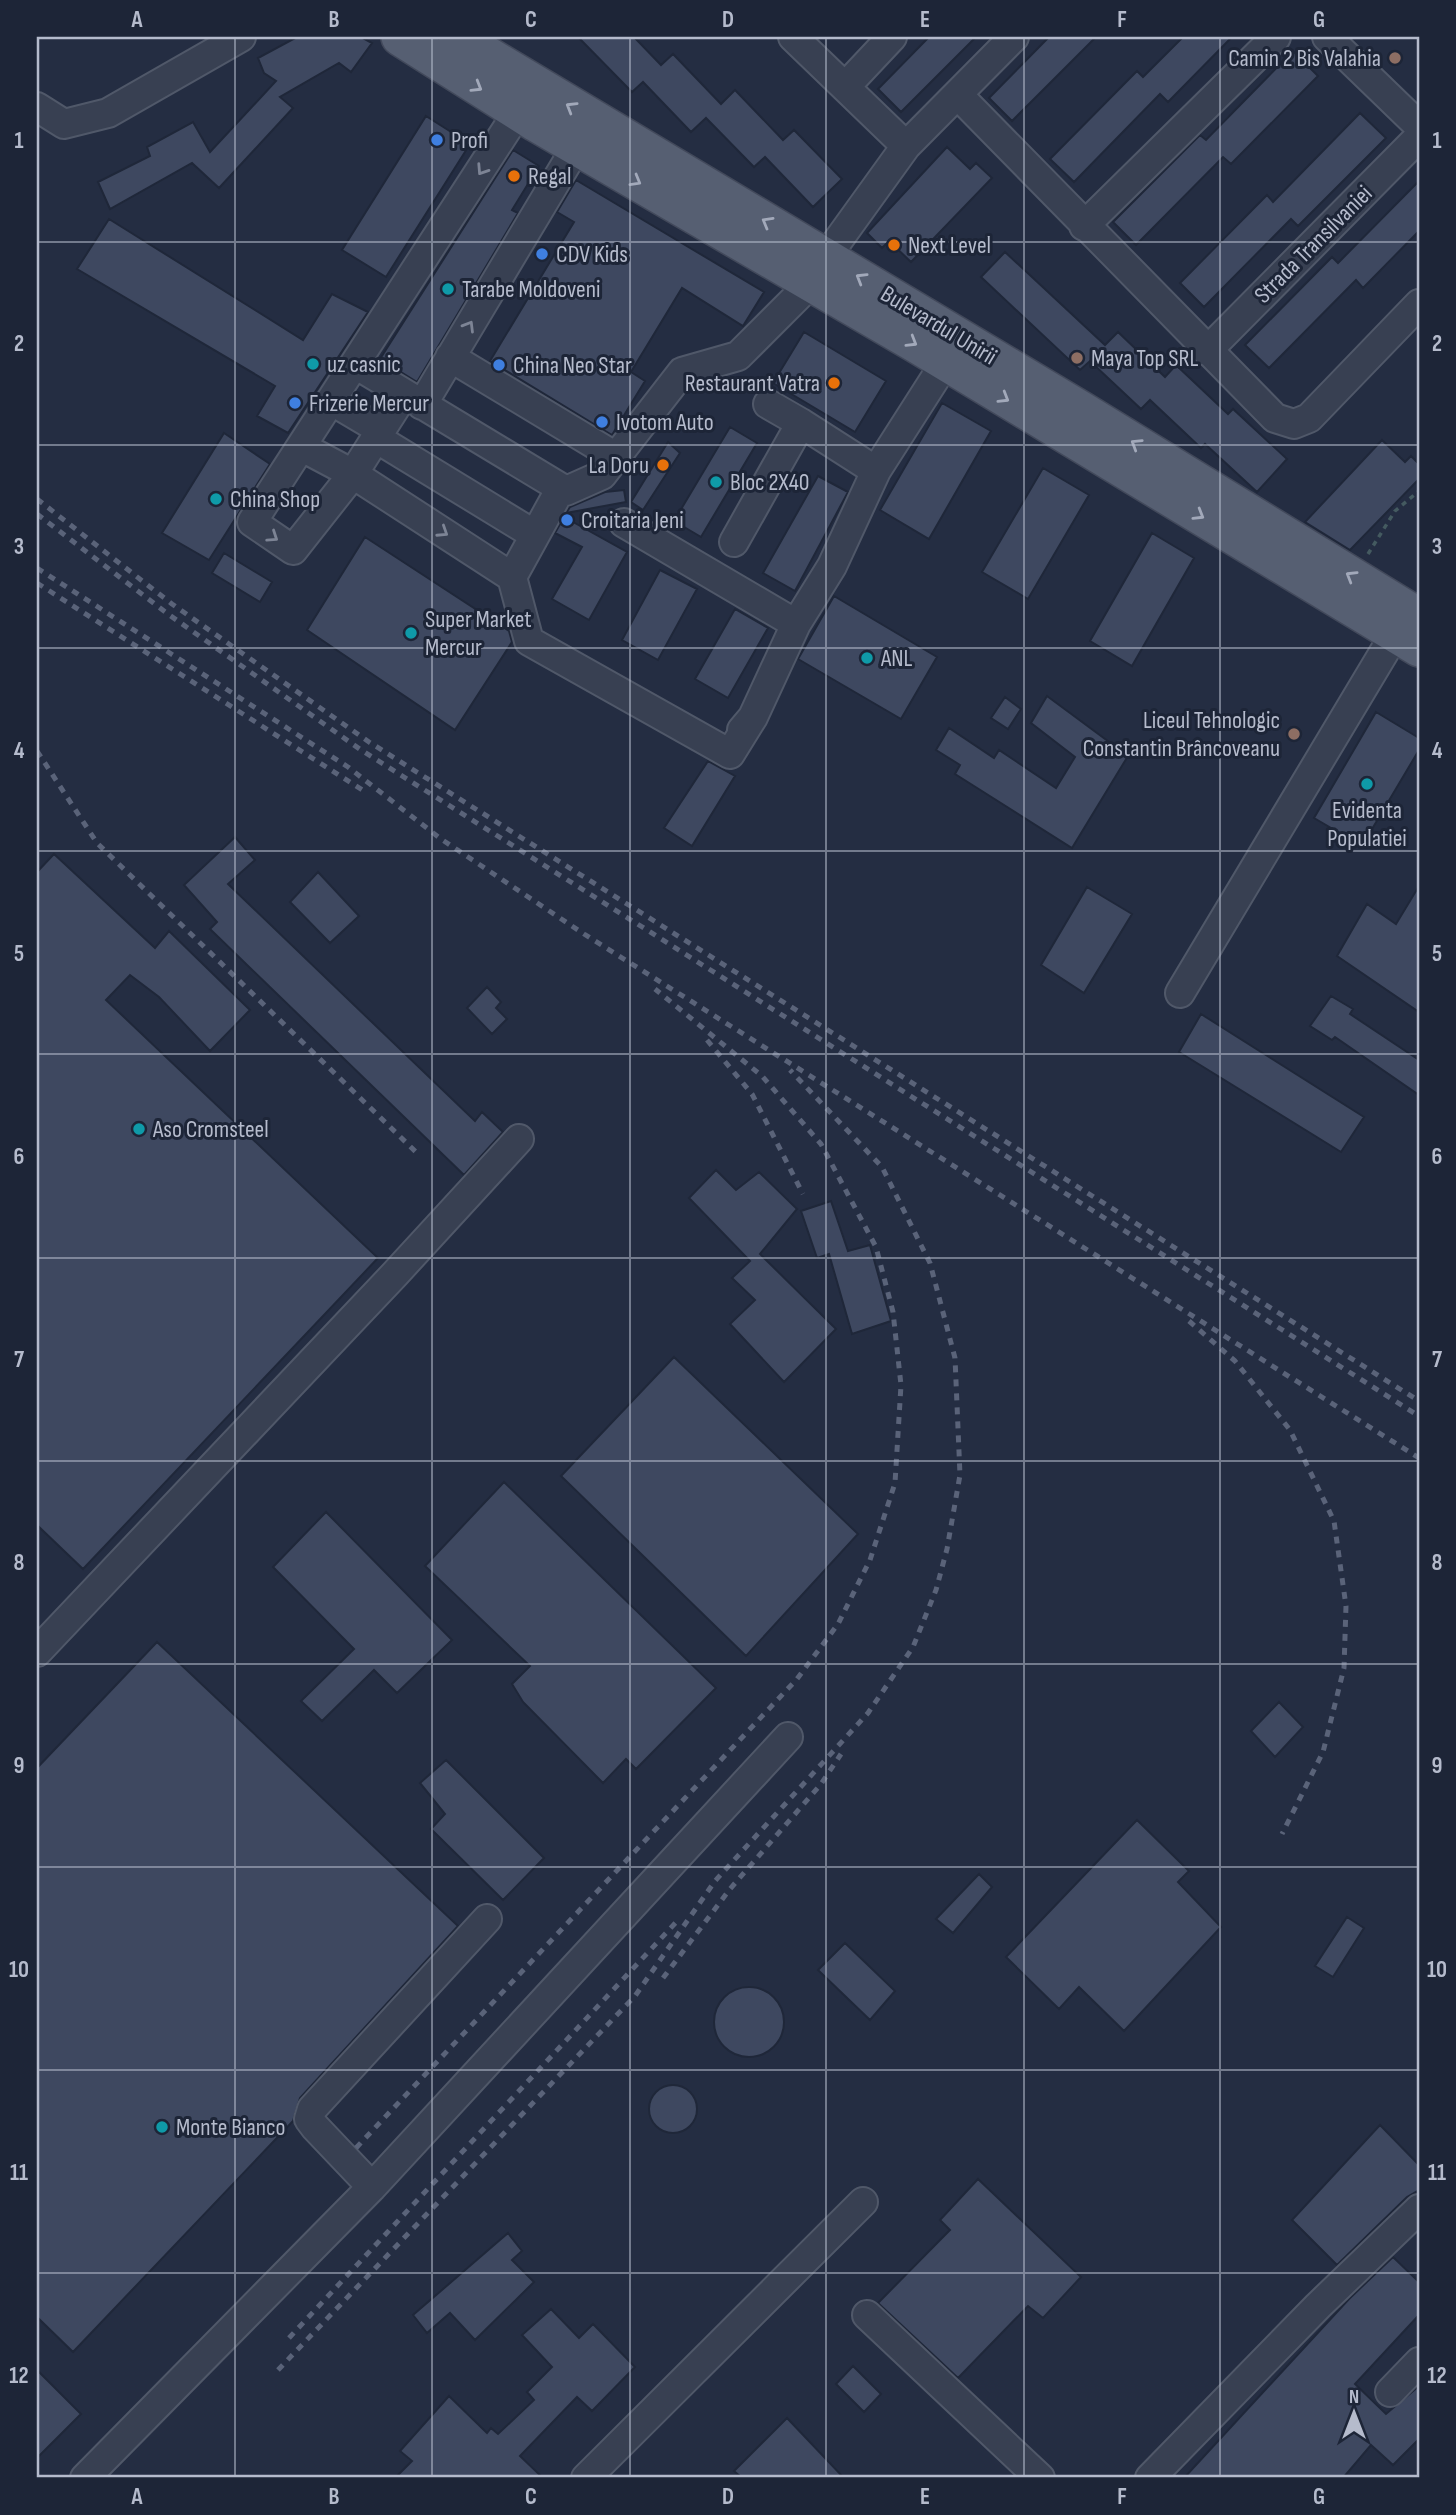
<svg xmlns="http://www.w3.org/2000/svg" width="1456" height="2515" viewBox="0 0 1456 2515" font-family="'Sofia Sans Condensed',sans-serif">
	<rect width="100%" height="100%" fill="#242d42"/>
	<path fill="#3e4860" stroke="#1f2739" stroke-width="2" d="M297 37H361L372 43 351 72 339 63 280 97 293 108 219 188 192 163 110 209 98 182 150 156 147 147 193 122 210 152 276 81 264 73 258 58Z
		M578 37H634L661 65 673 54 721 104 735 90 783 140 794 130 842 179 813 207 765 157 754 167 706 118 691 132 643 82 632 92Z
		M929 37H976L901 112 878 89Z
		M1049 37H1096L1012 121 989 98Z
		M1183 37H1232L1168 102 1160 94 1074 182 1050 159 1137 71 1143 77Z
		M1293 51 1318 76 1231 164 1223 157 1136 245 1113 222 1200 135 1206 140Z
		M1360 113 1386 138 1298 226 1291 219 1204 307 1180 283 1267 195 1273 202Z
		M426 116 470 144 386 277 342 250Z
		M947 147 970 169 976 163 992 178 911 262 889 241 882 248 867 233Z
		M513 150 539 166 512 210 518 213 417 382 380 359Z
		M576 180 764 292 743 326 682 288 631 372 645 381 612 435 490 361 574 222 557 212Z
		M1419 181V231L1363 288 1356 280 1269 368 1245 345 1332 257 1338 263Z
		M109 219 303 340 332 294 368 312 288 433 257 416 275 386 77 269Z
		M1005 252 1105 345 1118 332 1165 377 1176 365 1228 414 1233 409 1287 459 1257 492 1205 444 1201 448 1150 400 1141 409 1090 361 1080 370 981 277Z
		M804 332 886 381 855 432 773 383Z
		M942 403 991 431 929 539 880 510Z
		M730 427 757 443 701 537 674 521Z
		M224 433 270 464 209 560 162 533Z
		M1382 440 1405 462 1411 456 1419 464V479L1350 550 1305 522Z
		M668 442 680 453 643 510 631 502Z
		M1043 468 1089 495 1028 599 982 572Z
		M818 476 848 492 795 591 763 573Z
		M624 490 626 502 566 513 570 507 605 492Z
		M564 517 627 552 589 620 552 599 582 547 555 533Z
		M1152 533 1194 558 1132 666 1090 641Z
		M365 537 509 631 512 642 455 730 307 630Z
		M224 553 272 582 260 602 212 573Z
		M660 570 697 589 658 660 622 640Z
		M834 596 937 657 901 719 798 659Z
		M735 609 768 628 728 698 695 679Z
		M1047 696 1128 756 1072 848 955 774 960 765 936 750 949 728 994 758 999 750 1056 788 1075 757 1031 723Z
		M1005 697 1021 709 1008 729 991 718Z
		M1376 712 1419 738V750L1362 846 1314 818Z
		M708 761 735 776 692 846 664 828Z
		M235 837 255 860 228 884 475 1121 482 1112 503 1132 464 1175 210 929 217 922 184 885Z
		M54 854 155 948 169 931 250 1010 210 1051 159 997 130 975 106 1000 378 1258 83 1569 37 1525V872Z
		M318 872 359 916 330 943 290 902Z
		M1419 886V1012L1337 956 1367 904 1396 924Z
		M1087 887 1132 914 1084 993 1041 965Z
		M487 987 501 1002 496 1008 507 1019 492 1034 467 1008Z
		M1331 996 1353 1009 1350 1014 1419 1060V1095L1335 1037 1332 1040 1310 1026Z
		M1201 1014 1364 1117 1341 1152 1179 1052Z
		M716 1170 736 1190 759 1172 797 1209 760 1254 836 1329 784 1382 730 1324 755 1300 732 1278 750 1261 689 1198Z
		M831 1201 848 1251 870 1245 891 1321 852 1334 829 1254 817 1258 801 1211Z
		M674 1357 858 1534 746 1656 561 1476Z
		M504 1482 716 1688 636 1769 626 1759 603 1783 523 1702 512 1684 530 1666 425 1566Z
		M326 1512 452 1640 397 1693 374 1670 322 1721 301 1701 354 1649 273 1567Z
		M157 1642 458 1926 300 2098 293 2121 73 2352 37 2317V1768Z
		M1279 1702 1303 1727 1275 1757 1251 1731Z
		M446 1760 544 1858 503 1900 431 1829 445 1814 420 1783Z
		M1137 1820 1189 1871 1178 1882 1221 1927 1124 2031 1079 1987 1059 2009 1006 1957Z
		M979 1874 992 1887 953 1933 936 1919Z
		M1347 1917 1364 1928 1333 1977 1315 1966Z
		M845 1943 895 1991 870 2020 818 1970Z
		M714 2022a35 35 0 1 1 70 0a35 35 0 1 1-70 0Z
		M649 2109a24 24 0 1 1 48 0a24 24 0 1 1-48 0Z
		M1380 2125 1419 2165V2190L1407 2197 1337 2265 1292 2220Z
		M978 2179 1081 2277 1043 2318 1028 2306 958 2378 878 2303 950 2230 940 2220Z
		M508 2233 522 2251 512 2260 534 2282 475 2340 450 2313 427 2333 413 2315Z
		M1393 2257 1419 2282V2315L1355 2384 1386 2414 1419 2386V2439L1393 2465 1371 2445 1343 2478H1184L1349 2299Z
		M551 2309 579 2338 593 2324 635 2367 592 2411 577 2397 520 2456 543 2478H395L412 2461 400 2451 449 2396 487 2433 491 2428 498 2434 534 2400 527 2392 552 2367 522 2335Z
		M853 2366 881 2394 864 2412 836 2384Z
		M37 2370 81 2414 37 2458Z
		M787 2418 844 2478H742L734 2471Z"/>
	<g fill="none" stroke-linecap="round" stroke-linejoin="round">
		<defs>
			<path id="minor" d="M793 37 906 146
				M1327 37 1419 126
				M845 87 892 37
				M958 95 1275 418 1294 424 1309 418 1419 304
				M37 107 64 124 108 113 241 37
				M518 112 252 522 293 550 353 474 512 577 561 488
				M1084 226 1276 37
				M826 257 906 146 1014 37
				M1207 351 1419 137
				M450 357 616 457
				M357 365 566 491 602 475 682 372 738 356 811 283
				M332 401 381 430
				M768 404 801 423
				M422 405 577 146
				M376 438 535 535
				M302 447 353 474 404 394
				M624 523 796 624
				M734 542 801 423 876 471 945 363
				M512 577 529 641 730 754 753 717
				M742 730 753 717 796 624 832 566 876 471
				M1180 993 1395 634
				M37 1652 395 1274 519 1139
				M372 2187 315 2127 309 2119 312 2109 487 1919
				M867 2315 1040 2478
				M1390 2392 1419 2362
				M85 2478 372 2187 788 1737
				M586 2478 863 2202
				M1150 2478 1318 2306 1419 2209"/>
			<path id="major" d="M400 37 536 123 916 344 1419 648
				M457 37 1081 410 1419 617"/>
		</defs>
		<use href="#minor" stroke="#505869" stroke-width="32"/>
		<use href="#major" stroke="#42495b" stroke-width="40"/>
		<path stroke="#445a60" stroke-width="3.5" stroke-dasharray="5 5" stroke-linecap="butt" d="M1368 554 1395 511 1419 491"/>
		<use href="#minor" stroke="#384052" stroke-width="28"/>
		<use href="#major" stroke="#565f72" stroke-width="37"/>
		<path stroke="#5a6379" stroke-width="5" stroke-dasharray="7 7" stroke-linecap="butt" d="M37 499 172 604 369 742 1419 1401
			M37 514 168 614 361 750 1419 1416
			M37 568 348 767 441 839 584 934 1419 1458
			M37 583 364 791
			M37 751 97 843 419 1155
			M707 1040 752 1094 803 1194
			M1189 1321 1235 1361 1290 1430 1334 1521 1346 1606 1344 1668 1323 1752 1282 1834
			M663 1978 730 1889 821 1784 841 1754
			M356 2148 797 1679 838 1624 870 1560 895 1483 901 1385 893 1312 876 1247 821 1144 762 1076 655 989
			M289 2338 680 1918
			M278 2370 635 1996 715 1881 868 1713 913 1647 936 1590 947 1549 960 1475 955 1358 930 1263 882 1167 790 1070"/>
	</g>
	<defs><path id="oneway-chevron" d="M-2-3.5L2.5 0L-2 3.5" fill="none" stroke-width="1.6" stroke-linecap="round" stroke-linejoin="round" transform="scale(1.75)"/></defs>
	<g stroke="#a2a9ba">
		<use href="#oneway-chevron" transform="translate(477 87) rotate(31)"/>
		<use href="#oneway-chevron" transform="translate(571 107) rotate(-149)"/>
		<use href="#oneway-chevron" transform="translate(636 181) rotate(30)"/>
		<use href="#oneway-chevron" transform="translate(767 222) rotate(-150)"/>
		<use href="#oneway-chevron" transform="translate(861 278) rotate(-149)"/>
		<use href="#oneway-chevron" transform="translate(912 342) rotate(31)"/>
		<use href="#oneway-chevron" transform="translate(1004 398) rotate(31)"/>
		<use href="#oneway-chevron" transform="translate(1136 444) rotate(-148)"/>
		<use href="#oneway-chevron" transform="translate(1199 515) rotate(31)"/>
		<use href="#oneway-chevron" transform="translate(1351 576) rotate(-149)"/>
	</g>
	<g stroke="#7d8495">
		<use href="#oneway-chevron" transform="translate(482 170) rotate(123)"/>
		<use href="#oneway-chevron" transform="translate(469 326) rotate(-59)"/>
		<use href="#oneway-chevron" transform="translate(443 532) rotate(33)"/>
		<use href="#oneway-chevron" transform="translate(273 537) rotate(34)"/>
	</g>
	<path fill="none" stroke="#b5bbcc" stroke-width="2" stroke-opacity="0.55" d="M235 37V2478M432 37V2478M630 37V2478M826 37V2478M1024 37V2478M1220 37V2478M37 242H1419M37 445H1419M37 648H1419M37 851H1419M37 1054H1419M37 1258H1419M37 1461H1419M37 1664H1419M37 1867H1419M37 2070H1419M37 2273H1419"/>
	<g fill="#8d6e63" stroke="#1d2537" stroke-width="2.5">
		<circle cx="1395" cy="58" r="7"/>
		<circle cx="1077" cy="358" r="7"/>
		<circle cx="1294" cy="734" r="7"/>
	</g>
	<g fill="#3f7fe0" stroke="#1d2537" stroke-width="2.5">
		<circle cx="437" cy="140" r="7"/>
		<circle cx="542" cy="254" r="7"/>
		<circle cx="499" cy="365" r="7"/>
		<circle cx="295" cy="403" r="7"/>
		<circle cx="602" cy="422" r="7"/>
		<circle cx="567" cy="520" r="7"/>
	</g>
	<g fill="#e8710a" stroke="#1d2537" stroke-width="2.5">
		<circle cx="514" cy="176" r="7"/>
		<circle cx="894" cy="245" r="7"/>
		<circle cx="834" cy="383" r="7"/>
		<circle cx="663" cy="465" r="7"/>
	</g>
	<g fill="#0f9aa8" stroke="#1d2537" stroke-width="2.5">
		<circle cx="448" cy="289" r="7"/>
		<circle cx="313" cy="364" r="7"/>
		<circle cx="716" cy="482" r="7"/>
		<circle cx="216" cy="499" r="7"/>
		<circle cx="411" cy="633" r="7"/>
		<circle cx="867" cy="658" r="7"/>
		<circle cx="1367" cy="784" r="7"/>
		<circle cx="139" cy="1129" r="7"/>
		<circle cx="162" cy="2127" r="7"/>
	</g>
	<g text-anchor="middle" stroke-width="6" stroke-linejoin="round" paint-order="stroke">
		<g font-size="24" fill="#b5bbcc" stroke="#1d2537" text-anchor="start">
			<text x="1381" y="66" text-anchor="end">Camin 2 Bis Valahia</text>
			<text x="451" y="148">Profi</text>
			<text x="528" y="184">Regal</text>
			<text x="908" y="253">Next Level</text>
			<text x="556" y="262">CDV Kids</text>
			<text x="462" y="297">Tarabe Moldoveni</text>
			<text x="1091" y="366">Maya Top SRL</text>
			<text x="327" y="372">uz casnic</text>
			<text x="513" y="373">China Neo Star</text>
			<text x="820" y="391" text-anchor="end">Restaurant Vatra</text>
			<text x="309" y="411">Frizerie Mercur</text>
			<text x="616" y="430">Ivotom Auto</text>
			<text x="649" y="473" text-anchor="end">La Doru</text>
			<text x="730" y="490">Bloc 2X40</text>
			<text x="230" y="507">China Shop</text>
			<text x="581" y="528">Croitaria Jeni</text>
			<text x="425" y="627">Super Market<tspan x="425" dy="28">Mercur</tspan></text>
			<text x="881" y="666">ANL</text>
			<text x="1280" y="728" text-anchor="end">Liceul Tehnologic<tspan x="1280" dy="28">Constantin Brâncoveanu</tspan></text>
			<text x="1367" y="818" text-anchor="middle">Evidenta<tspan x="1367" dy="28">Populatiei</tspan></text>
			<text x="153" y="1137">Aso Cromsteel</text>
			<text x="176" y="2135">Monte Bianco</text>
		</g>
		<g font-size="24" fill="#b5bbcc" stroke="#1d2537">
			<text transform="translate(1313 244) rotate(-45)" y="8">Strada Transilvaniei</text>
			<text transform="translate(939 325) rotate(31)" y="8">Bulevardul Unirii</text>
		</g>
	</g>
	<rect width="1456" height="2515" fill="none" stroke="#1d2537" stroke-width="77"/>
	<g transform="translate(1354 2413)" stroke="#1d2537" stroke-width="5" paint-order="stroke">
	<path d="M0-5L12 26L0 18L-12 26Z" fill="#b5bbcc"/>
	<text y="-10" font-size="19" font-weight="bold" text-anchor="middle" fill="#b5bbcc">N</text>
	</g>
	<rect x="38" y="38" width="1380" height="2438" fill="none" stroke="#b5bbcc" stroke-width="2.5"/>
	<g font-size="23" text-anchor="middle" font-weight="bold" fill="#b5bbcc">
		<text x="137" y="27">A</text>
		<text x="334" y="27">B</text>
		<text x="531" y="27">C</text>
		<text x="728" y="27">D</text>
		<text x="925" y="27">E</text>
		<text x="1122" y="27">F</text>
		<text x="1319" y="27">G</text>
		<text x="19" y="148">1</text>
		<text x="1437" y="148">1</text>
		<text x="19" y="351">2</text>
		<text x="1437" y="351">2</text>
		<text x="19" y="554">3</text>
		<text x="1437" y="554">3</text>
		<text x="19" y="758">4</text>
		<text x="1437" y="758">4</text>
		<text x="19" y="961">5</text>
		<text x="1437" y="961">5</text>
		<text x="19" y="1164">6</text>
		<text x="1437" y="1164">6</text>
		<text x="19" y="1367">7</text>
		<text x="1437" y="1367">7</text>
		<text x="19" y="1570">8</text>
		<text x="1437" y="1570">8</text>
		<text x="19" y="1773">9</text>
		<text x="1437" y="1773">9</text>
		<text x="19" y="1977">10</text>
		<text x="1437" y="1977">10</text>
		<text x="19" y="2180">11</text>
		<text x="1437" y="2180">11</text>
		<text x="19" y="2383">12</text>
		<text x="1437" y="2383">12</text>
		<text x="137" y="2504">A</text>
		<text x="334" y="2504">B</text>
		<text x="531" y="2504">C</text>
		<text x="728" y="2504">D</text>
		<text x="925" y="2504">E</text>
		<text x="1122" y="2504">F</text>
		<text x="1319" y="2504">G</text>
	</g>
</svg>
